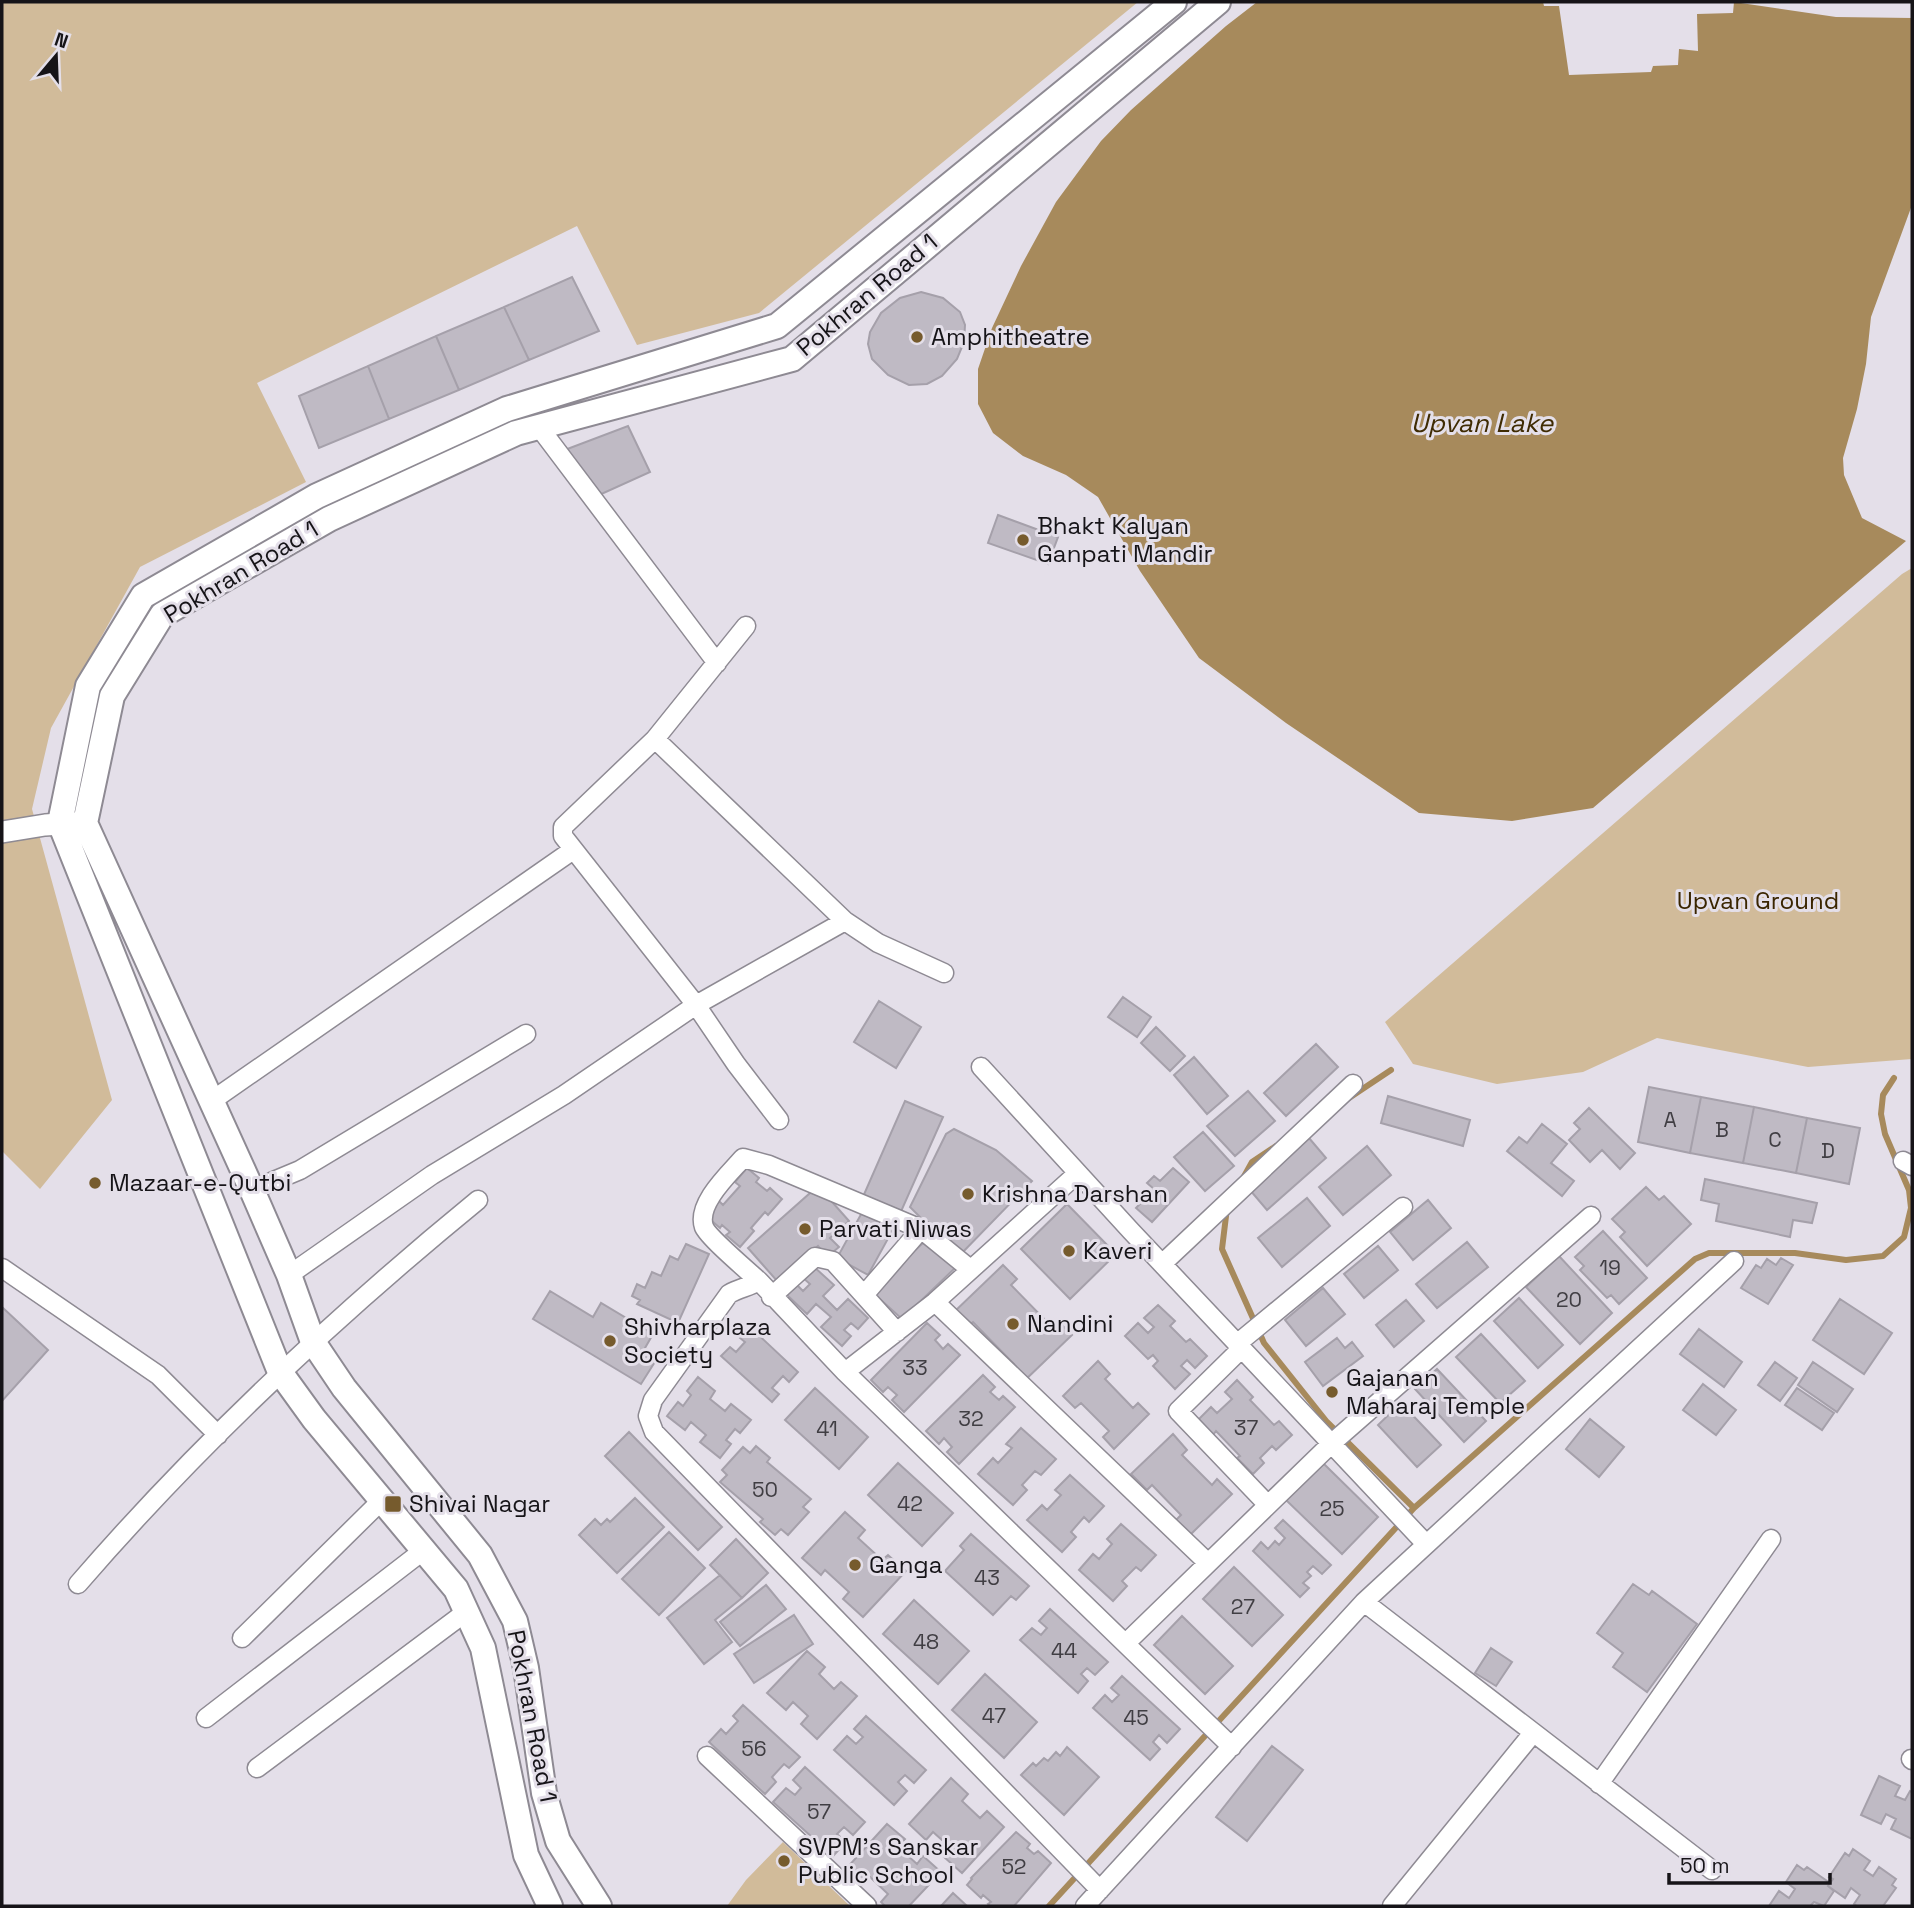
<svg xmlns="http://www.w3.org/2000/svg" width="1914" height="1908" viewBox="0 0 1914 1908" font-family="'Space Grotesk',sans-serif">
	<rect width="100%" height="100%" fill="#e4dfe9"/>
	<path fill="#d1bb9a" d="M2 2H1138L759 313 637 345 577 226 257 383 306 482 140 567 51 728 32 809 112 1100 40 1189 2 1151Z
		M1912 568V1059L1808 1067 1657 1038 1583 1072 1497 1084 1413 1064 1385 1022 1902 574Z
		M783 1842 850 1906H727L746 1880Z"/>
	<path fill="#a78a5c" d="M1257 2H1543L1544 6H1559L1569 75 1651 72 1653 66 1678 65 1679 49 1698 51 1697 14 1733 13 1734 2 1836 17 1912 18V205L1871 317 1866 364 1857 409 1843 458 1844 475 1862 518 1906 541 1593 808 1512 821 1419 813 1286 723 1199 658 1140 571 1098 497 1066 475 1023 456 993 433 978 404V369L992 328 1021 266 1056 202 1101 141 1131 110 1226 26Z"/>
	<g fill="none" stroke-linecap="round" stroke-linejoin="round">
		<path stroke="#a78a5c" stroke-width="6" d="M1349 1098 1391 1070
			M1242 1180 1252 1162 1276 1146
			M1227 1208 1222 1249 1264 1343 1327 1422 1414 1508
			M1049 1906 1414 1508 1695 1259 1709 1253H1795L1846 1260 1883 1256 1904 1237 1911 1208 1909 1190 1885 1134 1881 1114 1883 1095 1894 1078"/>
	</g>
	<path fill="#bfbac4" stroke="#a5a0aa" stroke-width="2" d="M572 277 599 331 529 360 504 307Z
		M921 292 943 298 960 312 965 325 964 342 957 359 942 376 927 384 909 385 888 375 872 359 868 344 870 332 881 313 900 298Z
		M504 307 529 360 459 390 436 336Z
		M436 336 459 390 389 419 368 366Z
		M368 366 389 419 319 448 299 396Z
		M628 426 650 472 597 496 562 451Z
		M998 515 1058 537 1048 564 988 543Z
		M1123 997 1151 1017 1137 1037 1108 1017Z
		M879 1001 921 1027 896 1068 854 1042Z
		M1156 1027 1185 1056 1170 1071 1141 1043Z
		M1316 1044 1338 1067 1286 1116 1264 1093Z
		M1194 1057 1228 1096 1207 1114 1174 1075Z
		M1649 1087 1701 1097 1690 1153 1638 1142Z
		M1248 1091 1275 1121 1235 1156 1207 1126Z
		M1388 1096 1470 1120 1463 1146 1381 1123Z
		M1701 1097 1754 1107 1743 1163 1690 1153Z
		M905 1101 943 1117 899 1216 862 1199Z
		M1754 1107 1807 1118 1796 1173 1743 1163Z
		M1589 1108 1635 1153 1620 1169 1602 1150 1590 1162 1569 1140 1580 1129 1574 1123Z
		M1807 1118 1860 1128 1849 1184 1796 1173Z
		M1542 1124 1567 1144 1551 1163 1574 1181 1562 1196 1507 1151 1519 1137 1527 1143Z
		M954 1129 996 1150 1032 1181 959 1256 910 1207 946 1134Z
		M1203 1132 1234 1166 1205 1191 1174 1157Z
		M1309 1138 1326 1158 1267 1210 1250 1190Z
		M1367 1146 1391 1175 1343 1215 1319 1187Z
		M747 1168 759 1178 756 1182 767 1191 770 1188 782 1199 768 1215 765 1212 751 1228 754 1231 740 1247 726 1235 730 1232 722 1225 720 1228 705 1215 718 1200 723 1205 740 1186 735 1182Z
		M1173 1168 1189 1182 1152 1222 1136 1208 1154 1189 1147 1183 1154 1176 1160 1181Z
		M1705 1179 1817 1203 1812 1223 1793 1220 1790 1237 1716 1221 1719 1204 1701 1200Z
		M818 1186 849 1221 830 1238 839 1247 827 1257 818 1246 778 1282 748 1248Z
		M1646 1187 1659 1200 1664 1196 1691 1224 1647 1266 1620 1237 1625 1232 1612 1219Z
		M1307 1198 1330 1226 1282 1267 1258 1238Z
		M1428 1200 1451 1228 1413 1260 1390 1232Z
		M1067 1204 1116 1254 1070 1299 1021 1249Z
		M865 1207 896 1224 868 1275 837 1258Z
		M1603 1231 1647 1278 1619 1304 1611 1295 1607 1298 1580 1270 1584 1266 1575 1257Z
		M1467 1242 1488 1267 1437 1308 1416 1284Z
		M923 1243 956 1267 902 1319 871 1291Z
		M686 1244 709 1254 678 1323 637 1304 640 1300 632 1296 637 1284 645 1288 652 1272 661 1276 670 1256 678 1260Z
		M1378 1246 1398 1270 1364 1298 1344 1274Z
		M1559 1256 1612 1313 1580 1344 1526 1287Z
		M1781 1258 1793 1265 1768 1304 1741 1288 1756 1265 1761 1268 1767 1259 1776 1265Z
		M1003 1265 1017 1279 1011 1285 1052 1327 1058 1321 1072 1335 1022 1383 1008 1370 1014 1364 973 1322 967 1327 953 1313Z
		M813 1266 834 1285 823 1296 837 1310 848 1299 868 1318 858 1329 851 1323 844 1330 851 1336 842 1346 821 1327 831 1317 816 1304 807 1314 786 1294 796 1284 803 1291 810 1284 802 1277Z
		M1323 1288 1345 1314 1306 1346 1285 1320Z
		M550 1291 593 1317 601 1303 653 1334 645 1348 658 1357 641 1384 533 1319Z
		M1519 1298 1563 1345 1538 1368 1494 1321Z
		M1840 1299 1892 1333 1864 1374 1813 1340Z
		M1406 1300 1424 1321 1394 1347 1376 1325Z
		M1158 1305 1175 1321 1170 1326 1186 1342 1190 1339 1207 1356 1195 1368 1187 1360 1181 1366 1190 1374 1175 1389 1153 1366 1158 1361 1153 1355 1148 1359 1125 1336 1138 1323 1148 1333 1154 1327 1144 1318Z
		M2 1307 48 1350 2 1401Z
		M927 1323 940 1335 935 1340 943 1349 948 1344 960 1355 904 1412 892 1400 897 1395 888 1387 883 1392 871 1380Z
		M750 1327 798 1372 789 1382 783 1376 772 1388 779 1394 772 1402 721 1356 730 1347 736 1352 745 1342 740 1338Z
		M1699 1329 1742 1362 1724 1387 1680 1354Z
		M1481 1334 1525 1381 1500 1403 1456 1357Z
		M1337 1338 1345 1348 1352 1342 1363 1356 1323 1386 1305 1362Z
		M1098 1361 1110 1374 1105 1379 1133 1408 1138 1403 1149 1414 1114 1449 1103 1437 1109 1431 1081 1403 1075 1408 1063 1396Z
		M1775 1362 1797 1378 1780 1401 1758 1385Z
		M1813 1362 1853 1389 1837 1412 1798 1385Z
		M1437 1369 1486 1421 1464 1442 1415 1389Z
		M983 1375 995 1387 990 1392 999 1400 1003 1396 1015 1407 959 1464 947 1452 952 1447 944 1438 939 1444 926 1431Z
		M698 1377 715 1391 710 1399 725 1411 731 1404 751 1420 740 1433 735 1429 726 1440 731 1444 720 1458 700 1442 706 1435 691 1422 685 1430 667 1416 678 1402 683 1406 691 1395 687 1391Z
		M1237 1380 1253 1397 1250 1400 1274 1425 1279 1421 1292 1435 1276 1450 1272 1446 1260 1458 1264 1463 1253 1474 1237 1458 1240 1456 1216 1431 1213 1435 1198 1420 1211 1407 1217 1413 1232 1399 1225 1392Z
		M1703 1384 1736 1410 1716 1435 1683 1410Z
		M815 1388 868 1437 839 1469 785 1420Z
		M1797 1388 1834 1413 1822 1430 1785 1405Z
		M1401 1403 1441 1445 1417 1467 1378 1425Z
		M1590 1419 1624 1447 1599 1477 1566 1449Z
		M1021 1428 1056 1459 1041 1475 1035 1471 1022 1485 1027 1490 1013 1505 978 1474 993 1458 998 1463 1012 1448 1006 1444Z
		M629 1432 722 1527 698 1550 605 1456Z
		M1173 1434 1187 1450 1182 1455 1212 1485 1217 1479 1232 1494 1190 1535 1176 1520 1181 1515 1152 1485 1147 1490 1131 1474Z
		M756 1446 770 1458 767 1462 811 1499 803 1507 809 1512 788 1535 781 1529 775 1535 760 1522 763 1519 720 1482 727 1475 722 1470 743 1447 750 1453Z
		M898 1463 953 1513 922 1546 868 1495Z
		M1323 1463 1378 1517 1342 1554 1286 1500Z
		M1070 1475 1104 1506 1089 1522 1084 1517 1071 1532 1076 1537 1062 1552 1027 1520 1042 1505 1047 1510 1061 1495 1055 1490Z
		M635 1498 664 1527 617 1573 579 1535 595 1519 601 1525 607 1519 610 1522Z
		M845 1512 865 1530 858 1538 882 1560 888 1555 906 1571 863 1617 843 1599 849 1592 825 1570 821 1575 802 1558Z
		M1283 1520 1331 1565 1322 1574 1313 1566 1307 1572 1311 1576 1303 1583 1309 1588 1300 1597 1253 1551 1261 1542 1268 1549 1275 1541 1279 1545 1285 1538 1275 1528Z
		M1121 1524 1156 1555 1141 1571 1136 1567 1122 1581 1127 1586 1113 1601 1079 1570 1093 1554 1099 1559 1112 1544 1107 1539Z
		M669 1532 705 1568 659 1615 622 1579Z
		M971 1534 1029 1586 1016 1600 1011 1596 993 1615 945 1571 964 1550 960 1546Z
		M736 1539 768 1573 742 1598 710 1565Z
		M1234 1567 1283 1615 1252 1646 1203 1599Z
		M720 1575 742 1598 715 1620 732 1642 704 1664 667 1618Z
		M1633 1584 1649 1595 1652 1591 1697 1624 1647 1692 1613 1667 1623 1653 1597 1633Z
		M766 1585 786 1609 740 1646 720 1622Z
		M914 1600 969 1651 938 1684 883 1634Z
		M1050 1609 1108 1662 1095 1675 1087 1668 1081 1674 1088 1681 1078 1693 1020 1640 1032 1628 1041 1635 1047 1628 1039 1621Z
		M794 1615 813 1644 754 1683 734 1654Z
		M1182 1616 1233 1666 1205 1694 1154 1645Z
		M1491 1648 1512 1662 1496 1686 1475 1673Z
		M807 1651 825 1667 819 1674 834 1689 841 1682 857 1696 817 1739 801 1724 808 1716 793 1702 786 1710 767 1693Z
		M985 1674 1037 1722 1004 1758 952 1710Z
		M1122 1676 1180 1729 1167 1743 1159 1735 1153 1742 1160 1749 1150 1760 1093 1708 1105 1695 1112 1702 1119 1695 1111 1688Z
		M743 1705 800 1757 789 1768 784 1764 772 1777 776 1782 765 1794 709 1742 721 1729 726 1734 738 1721 733 1716Z
		M866 1716 926 1770 914 1783 905 1775 898 1782 907 1791 894 1805 834 1750 847 1736 856 1744 863 1737 854 1729Z
		M1272 1746 1303 1770 1247 1841 1216 1817Z
		M1067 1747 1099 1777 1064 1815 1021 1775 1033 1763 1036 1766 1044 1758 1048 1761 1056 1752 1060 1756Z
		M805 1767 865 1822 853 1835 844 1827 837 1834 846 1842 833 1856 773 1802 786 1788 795 1795 801 1788 793 1780Z
		M1879 1776 1900 1786 1895 1796 1905 1800 1910 1791 1912 1792V1839L1891 1829 1896 1819 1886 1814 1881 1824 1861 1815Z
		M951 1778 968 1794 962 1801 980 1818 987 1811 1004 1827 962 1873 944 1857 952 1849 933 1832 926 1840 909 1824Z
		M887 1824 905 1839 898 1847 917 1864 923 1856 941 1872 909 1906H885L881 1902 888 1894 870 1877 862 1885 845 1870Z
		M1016 1832 1030 1844 1027 1848 1034 1854 1038 1851 1051 1863 1014 1906H990L988 1904 991 1902 983 1895 981 1898 967 1885 972 1879 971 1878Z
		M1853 1849 1870 1861 1864 1870 1873 1876 1879 1867 1896 1879 1892 1885 1896 1888 1883 1906H1857L1854 1904 1860 1895 1851 1888 1845 1898 1828 1886 1833 1879 1829 1877 1845 1853 1849 1856Z
		M1797 1865 1804 1870 1807 1867 1830 1883 1828 1886 1834 1891 1824 1906 1814 1902 1810 1906H1769L1779 1891 1789 1898 1795 1889 1786 1882Z
		M953 1893 967 1906H941Z"/>
	<g fill="none" stroke-linecap="round" stroke-linejoin="round">
		<defs>
			<path id="minor" d="M539 427 717 663
				M746 626 655 739 845 921
				M655 739 563 827V836L696 1005 736 1064 779 1120
				M981 1067 1131 1231 1426 1544
				M210 1102 573 850
				M1903 1161 1912 1166
				M252 1190 300 1170 526 1034
				M1163 1263 1353 1084
				M2 1268 158 1375 218 1435
				M289 1275 432 1175 564 1095 696 1005 845 921 878 943 944 973
				M759 1281C748 1271 708 1237 704 1227 696 1204 729 1174 743 1158L769 1165 921 1229 970 1269
				M864 1295 921 1229
				M771 1297 815 1257 833 1261 897 1332
				M935 1302 1208 1563
				M1238 1343 1403 1207
				M1242 1348 1178 1411 1268 1505
				M845 1372 935 1302 1078 1173
				M78 1584C199 1444 335 1317 478 1200
				M1364 1602 1712 1870
				M242 1638 382 1500
				M1126 1643 1332 1443 1591 1216
				M206 1718 424 1550
				M707 1756 867 1906
				M1911 1759 1912 1760
				M257 1768 466 1612
				M1599 1784 1771 1539
				M1100 1890 654 1432 648 1416 653 1400 729 1294C739 1288 749 1287 759 1281L845 1372 1232 1747
				M1085 1906 1364 1602 1734 1261
				M1392 1906 1533 1733"/>
			<path id="tertiary" d="M2 832 45 825 76 823"/>
			<path id="secondary" d="M550 1906 526 1855 483 1648 456 1589 314 1419 280 1372 60 823 88 686 143 596 317 496 507 409 777 326 1174 2
				M599 1906 558 1841 544 1793 526 1668 515 1621 480 1555 344 1388 313 1342 289 1275 252 1190 85 823 112 696 162 615 329 519 516 433 792 359 1218 2"/>
		</defs>
		<use href="#minor" stroke="#8e8a93" stroke-width="21"/>
		<use href="#tertiary" stroke="#8e8a93" stroke-width="24"/>
		<use href="#secondary" stroke="#8e8a93" stroke-width="28"/>
		<use href="#minor" stroke="#fff" stroke-width="18"/>
		<use href="#tertiary" stroke="#fff" stroke-width="21"/>
		<use href="#secondary" stroke="#fff" stroke-width="24"/>
	</g>
	<g fill="#765b2d" stroke="#e4dfe9" stroke-width="2.5">
		<circle cx="917" cy="337" r="7"/>
		<circle cx="1023" cy="540" r="7"/>
		<circle cx="95" cy="1183" r="7"/>
		<circle cx="968" cy="1194" r="7"/>
		<circle cx="805" cy="1229" r="7"/>
		<circle cx="1069" cy="1251" r="7"/>
		<circle cx="1013" cy="1324" r="7"/>
		<circle cx="610" cy="1341" r="7"/>
		<circle cx="1332" cy="1392" r="7"/>
		<rect x="384" y="1495" width="18" height="18" rx="3.5"/>
		<circle cx="855" cy="1565" r="7"/>
		<circle cx="784" cy="1861" r="7"/>
	</g>
	<g text-anchor="middle" stroke-width="6" stroke-linejoin="round" paint-order="stroke">
		<g font-size="21" fill="#403e43">
			<text x="1670" y="1127">A</text>
			<text x="1722" y="1137">B</text>
			<text x="1775" y="1147">C</text>
			<text x="1828" y="1158">D</text>
			<text x="1610" y="1275">19</text>
			<text x="1569" y="1307">20</text>
			<text x="915" y="1375">33</text>
			<text x="971" y="1426">32</text>
			<text x="1246" y="1435">37</text>
			<text x="827" y="1436">41</text>
			<text x="765" y="1497">50</text>
			<text x="910" y="1511">42</text>
			<text x="1332" y="1516">25</text>
			<text x="987" y="1585">43</text>
			<text x="1243" y="1614">27</text>
			<text x="926" y="1649">48</text>
			<text x="1064" y="1658">44</text>
			<text x="994" y="1723">47</text>
			<text x="1136" y="1725">45</text>
			<text x="754" y="1756">56</text>
			<text x="819" y="1819">57</text>
			<text x="1014" y="1874">52</text>
		</g>
		<g font-size="24" fill="#161418" stroke="#e4dfe9">
			<text transform="translate(867 295) rotate(-40)" y="8">Pokhran Road 1</text>
			<text transform="translate(241 572) rotate(-31)" y="8">Pokhran Road 1</text>
			<text transform="translate(532 1716) rotate(79)" y="8">Pokhran Road 1</text>
		</g>
		<g font-size="24" fill="#161418" stroke="#e4dfe9" text-anchor="start">
			<text x="931" y="345">Amphitheatre</text>
			<text x="1037" y="534">Bhakt Kalyan<tspan x="1037" dy="28">Ganpati Mandir</tspan></text>
			<text x="109" y="1191">Mazaar-e-Qutbi</text>
			<text x="982" y="1202">Krishna Darshan</text>
			<text x="819" y="1237">Parvati Niwas</text>
			<text x="1083" y="1259">Kaveri</text>
			<text x="1027" y="1332">Nandini</text>
			<text x="624" y="1335">Shivharplaza<tspan x="624" dy="28">Society</tspan></text>
			<text x="1346" y="1386">Gajanan<tspan x="1346" dy="28">Maharaj Temple</tspan></text>
			<text x="409" y="1512">Shivai Nagar</text>
			<text x="869" y="1573">Ganga</text>
			<text x="798" y="1855">SVPM's Sanskar<tspan x="798" dy="28">Public School</tspan></text>
		</g>
		<g font-size="24" fill="#3a2500" stroke="#e4dfe9">
			<text x="1758" y="909">Upvan Ground</text>
		</g>
		<g font-size="26" font-style="italic" fill="#3f2b03" stroke="#e4dfe9">
			<text x="1482" y="432">Upvan Lake</text>
		</g>
	</g>
	<rect width="1914" height="1908" fill="none" stroke="#161418" stroke-width="7"/>
	<g transform="translate(56 56) rotate(19)" stroke="#e4dfe9" stroke-width="5" paint-order="stroke">
	<path d="M0-5L12 26L0 18L-12 26Z" fill="#161418"/>
	<text y="-10" font-size="19" font-weight="bold" text-anchor="middle" fill="#161418">N</text>
	</g>
	<path d="M1669 1873v10h161v-10" fill="none" stroke="#161418" stroke-width="3.5"/>
	<text x="1680" y="1873" font-size="21" fill="#161418" stroke="#e4dfe9" stroke-width="5" paint-order="stroke">50 m</text>
</svg>
